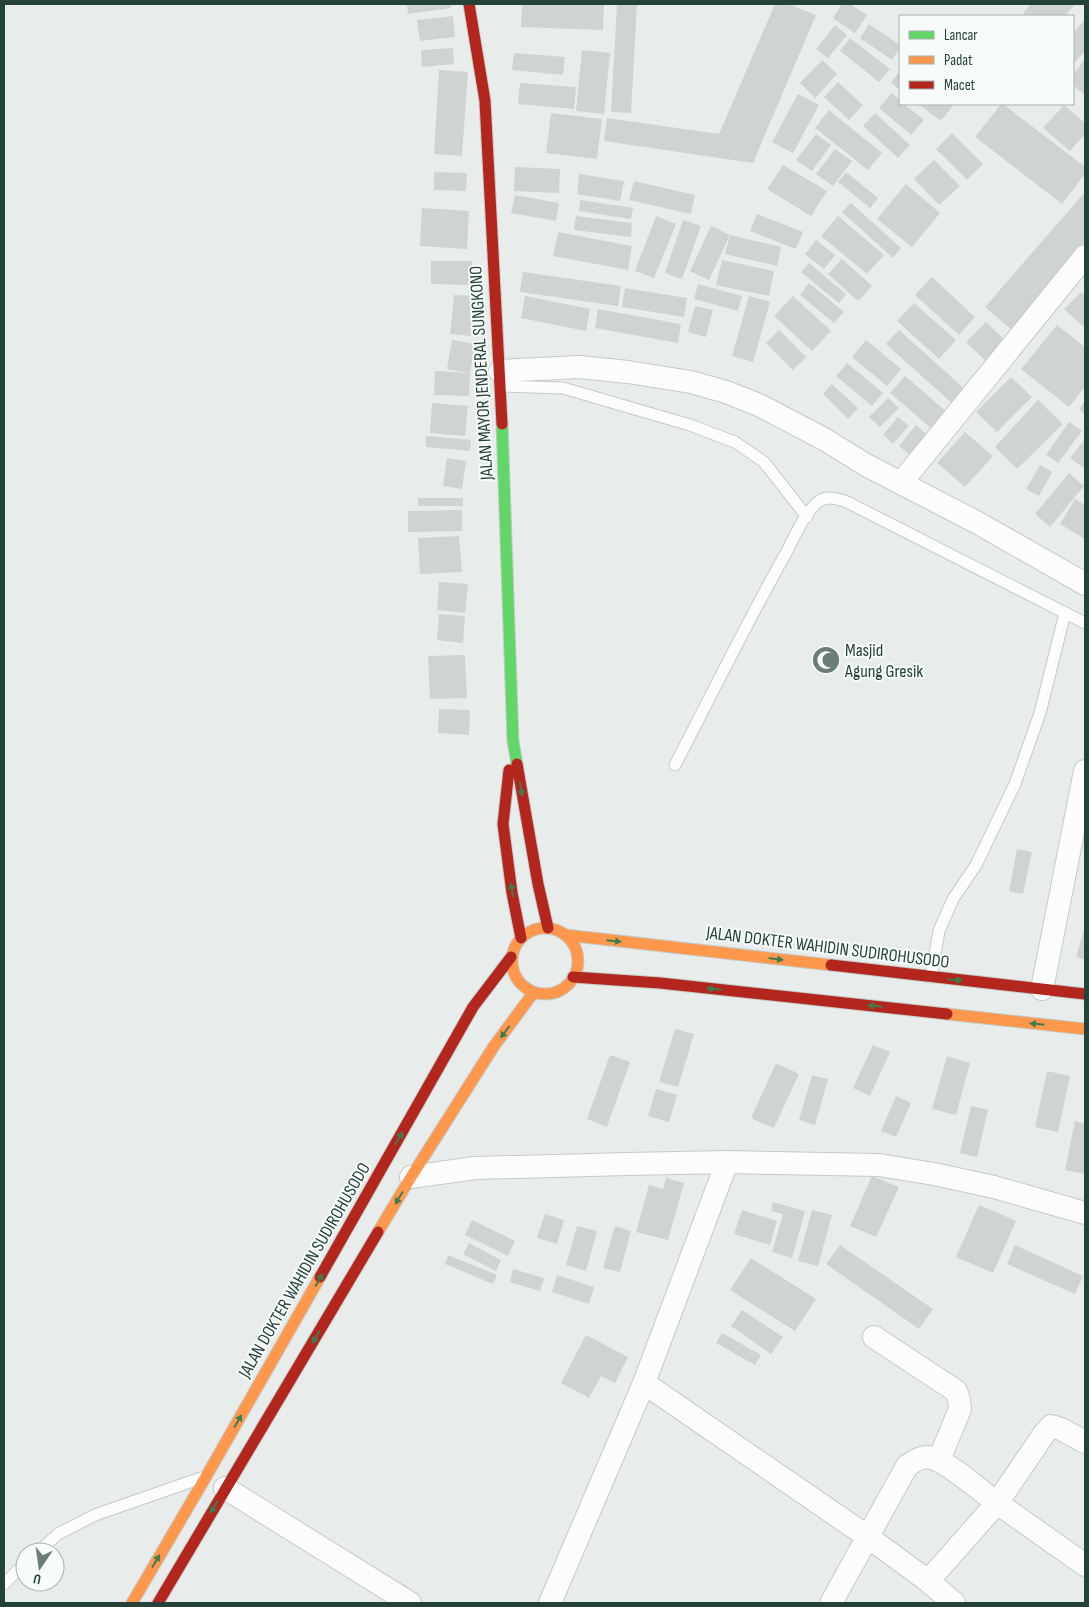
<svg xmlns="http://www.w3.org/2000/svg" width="1089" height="1607" viewBox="0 0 1089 1607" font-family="'Sofia Sans Condensed',sans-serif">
	<rect width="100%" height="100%" fill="#e8edeb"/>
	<path fill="#cfd4d2" d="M407 4H451V8L408 14Z
		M522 4H604L603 30 521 27Z
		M617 4H637L631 113 611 112Z
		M775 4H788L816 15 753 163 604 141 607 118 719 134Z
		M842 4H850L867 15 855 33 833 18Z
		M1031 4H1075L1065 16H1026L1023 13Z
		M453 16 455 37 420 41 417 20Z
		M1085 20V51L1073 64V33Z
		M869 24 900 45V48L892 60 860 38Z
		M835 25 847 35 828 58 816 49Z
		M850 38 890 69 879 82 840 51Z
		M453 48 454 64 422 67 421 50Z
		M582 50 610 53 604 114 576 111Z
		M514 53 565 57 563 75 512 70Z
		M1085 59V95L1073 85V75Z
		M822 60 837 74 815 98 800 83Z
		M439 70 468 72 462 156 434 154Z
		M900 70V90L891 83Z
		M838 82 863 105 849 120 824 97Z
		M520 83 576 87 574 109 518 104Z
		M892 93 900 100V104H904L924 120 911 135 879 108Z
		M798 94 819 105 793 153 772 142Z
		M918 104H954L941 121Z
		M1001 104H1003L1085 167V174L1062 204 975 137Z
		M1064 105 1085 123V134L1070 151 1043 128Z
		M829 110 882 153 868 170 815 128Z
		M551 113 602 119 597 159 546 153Z
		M875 113 910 145 898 158 863 126Z
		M952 133 983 164 967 180 936 149Z
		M816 134 831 145 812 171 796 160Z
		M835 149 852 161 833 186 816 174Z
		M934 160 960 186 939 205 914 179Z
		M783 165 827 191 811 216 767 189Z
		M515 167 560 169 559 193 514 191Z
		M434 172 467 173 466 191 434 190Z
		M846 172 878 198 870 208 838 182Z
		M579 174 624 181 620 201 577 194Z
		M634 181 695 195 691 214 629 200Z
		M906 184 940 213 912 247 877 219Z
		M1085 192V250L1014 332 985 307Z
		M515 195 559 203 556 221 511 213Z
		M580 200 633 208 631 219 579 211Z
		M851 203 901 248 893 258 842 212Z
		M422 208 469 211 467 249 420 246Z
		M757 214 803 232 796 249 750 231Z
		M576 216 632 223 631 237 574 230Z
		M656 216 676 224 654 278 635 271Z
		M838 216 884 255 867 274 821 236Z
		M683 220 701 226 682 279 665 273Z
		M711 226 730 235 709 280 690 271Z
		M558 232 632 246 628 270 553 256Z
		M730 235 781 247 777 266 725 254Z
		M816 240 835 255 824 269 805 254Z
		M842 259 872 286 858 301 828 274Z
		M722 260 774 271 769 296 716 285Z
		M431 261H472L473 285 431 284Z
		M809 263 846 294 839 303 801 272Z
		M523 272 621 286 618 306 520 292Z
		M932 277 975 317 959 335 915 295Z
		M809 283 844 312 834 323 800 295Z
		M698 284 742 296 738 311 694 299Z
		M625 288 687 298 684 317 622 307Z
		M1081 292 1085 296V328L1064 309Z
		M454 295 474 296 471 336 450 334Z
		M525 296 590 309 586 331 521 318Z
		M749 296 770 302 753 362 732 356Z
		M793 296 831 331 812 351 774 316Z
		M914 303 956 340 939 359 897 321Z
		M695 306 713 310 706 337 688 332Z
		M598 309 681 324 678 343 595 328Z
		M986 322 1010 345 990 365 966 342Z
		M1057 325 1085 347V387L1069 407 1021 369Z
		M779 330 806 357 793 370 766 343Z
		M899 330 967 391 954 405 886 344Z
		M452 340 475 344 470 373 447 369Z
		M866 340 901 369 887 386 852 357Z
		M847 363 883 393 872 406 836 376Z
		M435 371 470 373 469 396 434 395Z
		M905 376 947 412 932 429 890 393Z
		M1011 377 1032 397 997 432 976 412Z
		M832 384 858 408 848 419 823 394Z
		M888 398 899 408 880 427 869 417Z
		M1038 400 1063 424 1017 469 995 447Z
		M1085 401V415L1079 409Z
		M432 403 468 406 465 436 430 433Z
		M898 417 909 426 893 444 883 435Z
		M1069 422 1082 431 1058 463 1046 455Z
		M916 425 930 437 913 457 899 446Z
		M965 432 993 456 965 487 937 463Z
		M426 436 471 440 470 451 426 447Z
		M1085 439V469L1070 458Z
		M447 458 466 461 462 489 443 486Z
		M1040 465 1052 472 1039 496 1026 489Z
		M1069 473 1084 486 1050 527 1035 514Z
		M418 498H463V506H418Z
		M1075 499 1085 505V539L1060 524Z
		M462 510V531L408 532V511Z
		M459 536 462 572 420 574 418 538Z
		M439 582 468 584 465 613 437 610Z
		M439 614 465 616 463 643 437 640Z
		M465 655 467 698 430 699 428 656Z
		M439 709 470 710 469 735 438 733Z
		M1017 849 1032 852 1023 894 1009 891Z
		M1085 926V960L1076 957Z
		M675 1029 694 1034 678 1087 659 1082Z
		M873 1045 890 1052 870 1096 853 1088Z
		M610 1055 630 1062 607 1127 587 1119Z
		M947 1056 970 1063 956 1115 932 1109Z
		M776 1063 799 1074 774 1128 751 1118Z
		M1047 1071 1070 1076 1058 1132 1035 1127Z
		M812 1075 828 1079 815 1125 799 1120Z
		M656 1089 677 1095 669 1122 648 1116Z
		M896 1096 911 1103 896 1137 881 1131Z
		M971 1106 988 1110 977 1157 960 1153Z
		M1075 1121 1085 1124V1167L1084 1174 1065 1170Z
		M872 1176 899 1187 876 1237 850 1226Z
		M666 1178 684 1183 668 1240 636 1232 649 1185 663 1189Z
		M773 1202 805 1211 792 1258 772 1252 783 1214 771 1211Z
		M979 1205 1016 1221 993 1273 956 1257Z
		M742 1210 777 1221 770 1245 734 1234Z
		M812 1210 832 1215 818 1266 798 1261Z
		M545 1214 564 1220 557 1244 537 1238Z
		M472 1220 515 1241 508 1256 465 1235Z
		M577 1226 597 1231 586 1271 566 1265Z
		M615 1226 631 1231 620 1272 603 1268Z
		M469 1243 501 1260 496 1271 463 1254Z
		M840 1245 933 1309 919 1329 826 1264Z
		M1015 1245 1083 1276 1075 1294 1007 1264Z
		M448 1255 497 1275 493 1284 445 1264Z
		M751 1258 816 1299 795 1331 730 1290Z
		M513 1269 544 1278 540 1291 510 1282Z
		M557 1275 594 1287 589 1304 552 1292Z
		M742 1310 783 1337 771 1354 731 1326Z
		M722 1333 761 1355 755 1365 716 1343Z
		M586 1335 628 1357 615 1383 601 1376 589 1398 561 1383Z"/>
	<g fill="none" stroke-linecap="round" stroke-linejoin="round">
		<defs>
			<path id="lane" d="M500 386 563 388 690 425 735 442 764 462 807 517
				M675 765C712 694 747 622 786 553 794 538 805 512 818 502 827 495 838 499 847 502L1085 623
				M931 977 939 931 953 899 976 865 1015 784 1040 713 1065 613
				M38 1552 58 1534 95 1515 201 1478
				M4 1584 25 1563"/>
			<path id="street" d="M500 371 579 367 628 372 691 382 726 392 759 405 824 439 866 465 978 523 1085 584
				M901 483 1085 256
				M1042 989 1085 771
				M411 1177 475 1168 627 1164 727 1162 879 1165 934 1174 994 1187 1085 1213
				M874 1337 956 1391 959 1400 960 1409 939 1460
				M644 1383 868 1537 928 1581 954 1603
				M225 1488 410 1603
				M928 1581 997 1503 1085 1565
				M550 1603 644 1383 727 1162
				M831 1603 907 1466C913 1462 919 1457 928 1457 945 1459 982 1492 997 1503L1044 1434 1051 1426 1061 1429 1085 1442"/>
			<path id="fast" d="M502 424 513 741 517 764"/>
			<path id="slow" d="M512 961a33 33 0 1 1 66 0a33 33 0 1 1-66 0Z
				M566 935 831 965
				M947 1014 1085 1029
				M378 1232 411 1177 494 1046 534 992
				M132 1603 207 1475 320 1277"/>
			<path id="jam" d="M469 4 485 101 502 424
				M517 764 538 884 548 928
				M509 770 503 824 512 893 521 938
				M831 965 1085 994
				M573 977 660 983 947 1014
				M320 1277 473 1007 511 957
				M158 1603 378 1232"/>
		</defs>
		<use href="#lane" stroke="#c5cac8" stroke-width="13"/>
		<use href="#street" stroke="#c5cac8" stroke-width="24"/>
		<use href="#fast" stroke="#c3cbc8" stroke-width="13"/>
		<use href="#slow" stroke="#c3cbc8" stroke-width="13"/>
		<use href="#jam" stroke="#c3cbc8" stroke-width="13"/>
		<use href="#lane" stroke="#fcfcfc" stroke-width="11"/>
		<use href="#street" stroke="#fcfcfc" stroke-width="22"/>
		<use href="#fast" stroke="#63d668" stroke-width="11"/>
		<use href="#slow" stroke="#ff974d" stroke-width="11"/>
		<use href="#jam" stroke="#b3261e" stroke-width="11"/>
	</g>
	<defs><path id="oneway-solid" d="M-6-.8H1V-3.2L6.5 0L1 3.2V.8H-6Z" transform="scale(1.25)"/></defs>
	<g fill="#3d7d4c">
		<use href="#oneway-solid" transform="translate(521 789) rotate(81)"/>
		<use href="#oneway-solid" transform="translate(512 890) rotate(-99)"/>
		<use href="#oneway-solid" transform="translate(614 941) rotate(6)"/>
		<use href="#oneway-solid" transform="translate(776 959) rotate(7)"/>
		<use href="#oneway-solid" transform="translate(955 980) rotate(6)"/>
		<use href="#oneway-solid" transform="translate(714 989) rotate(-174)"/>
		<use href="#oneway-solid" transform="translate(875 1006) rotate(-174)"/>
		<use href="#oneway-solid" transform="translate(1037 1024) rotate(-174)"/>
		<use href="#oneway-solid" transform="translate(505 1032) rotate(127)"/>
		<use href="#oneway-solid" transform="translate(399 1138) rotate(-60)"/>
		<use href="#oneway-solid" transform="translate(399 1198) rotate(121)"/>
		<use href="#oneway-solid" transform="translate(319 1280) rotate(-60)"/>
		<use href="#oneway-solid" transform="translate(316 1337) rotate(121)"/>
		<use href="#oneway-solid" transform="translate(238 1421) rotate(-60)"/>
		<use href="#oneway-solid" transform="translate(214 1507) rotate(121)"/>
		<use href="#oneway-solid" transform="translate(156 1561) rotate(-59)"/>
	</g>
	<defs>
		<symbol id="mosque-disc" viewBox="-11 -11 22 22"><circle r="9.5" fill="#697e78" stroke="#f7fbf9"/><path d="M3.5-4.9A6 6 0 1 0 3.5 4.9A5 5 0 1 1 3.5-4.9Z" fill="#fff"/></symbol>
	</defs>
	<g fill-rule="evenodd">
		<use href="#mosque-disc" x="810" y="644" width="32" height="32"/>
	</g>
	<g text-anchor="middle" stroke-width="4" stroke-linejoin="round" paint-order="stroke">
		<g font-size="18" fill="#24423a" stroke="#f7fbf9">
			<text transform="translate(481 373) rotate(-93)" y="6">JALAN MAYOR JENDERAL SUNGKONO</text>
			<text transform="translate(828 947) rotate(7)" y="6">JALAN DOKTER WAHIDIN SUDIROHUSODO</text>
			<text transform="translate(304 1270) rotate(-60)" y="6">JALAN DOKTER WAHIDIN SUDIROHUSODO</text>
		</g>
		<g font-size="18" fill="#24423a" stroke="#f7fbf9" text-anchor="start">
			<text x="845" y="656">Masjid<tspan x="845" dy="21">Agung Gresik</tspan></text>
		</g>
	</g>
	<rect width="1089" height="1607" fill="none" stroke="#24423a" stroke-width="10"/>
	<rect x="899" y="15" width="175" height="90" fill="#f7fbf9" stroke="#a3b1ad"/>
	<rect x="909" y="31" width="25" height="8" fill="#63d668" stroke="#a3b1ad"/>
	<text x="944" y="40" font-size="15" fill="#24423a">Lancar</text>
	<rect x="909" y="56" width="25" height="8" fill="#ff974d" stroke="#a3b1ad"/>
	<text x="944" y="65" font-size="15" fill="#24423a">Padat</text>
	<rect x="909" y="81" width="25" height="8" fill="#b3261e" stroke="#a3b1ad"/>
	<text x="944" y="90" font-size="15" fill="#24423a">Macet</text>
	<g transform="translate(40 1567) rotate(193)"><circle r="24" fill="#f7fbf9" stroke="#a3b1ad"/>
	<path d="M0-4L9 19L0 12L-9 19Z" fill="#697e78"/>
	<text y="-8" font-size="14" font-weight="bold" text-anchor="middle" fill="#24423a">U</text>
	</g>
</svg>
